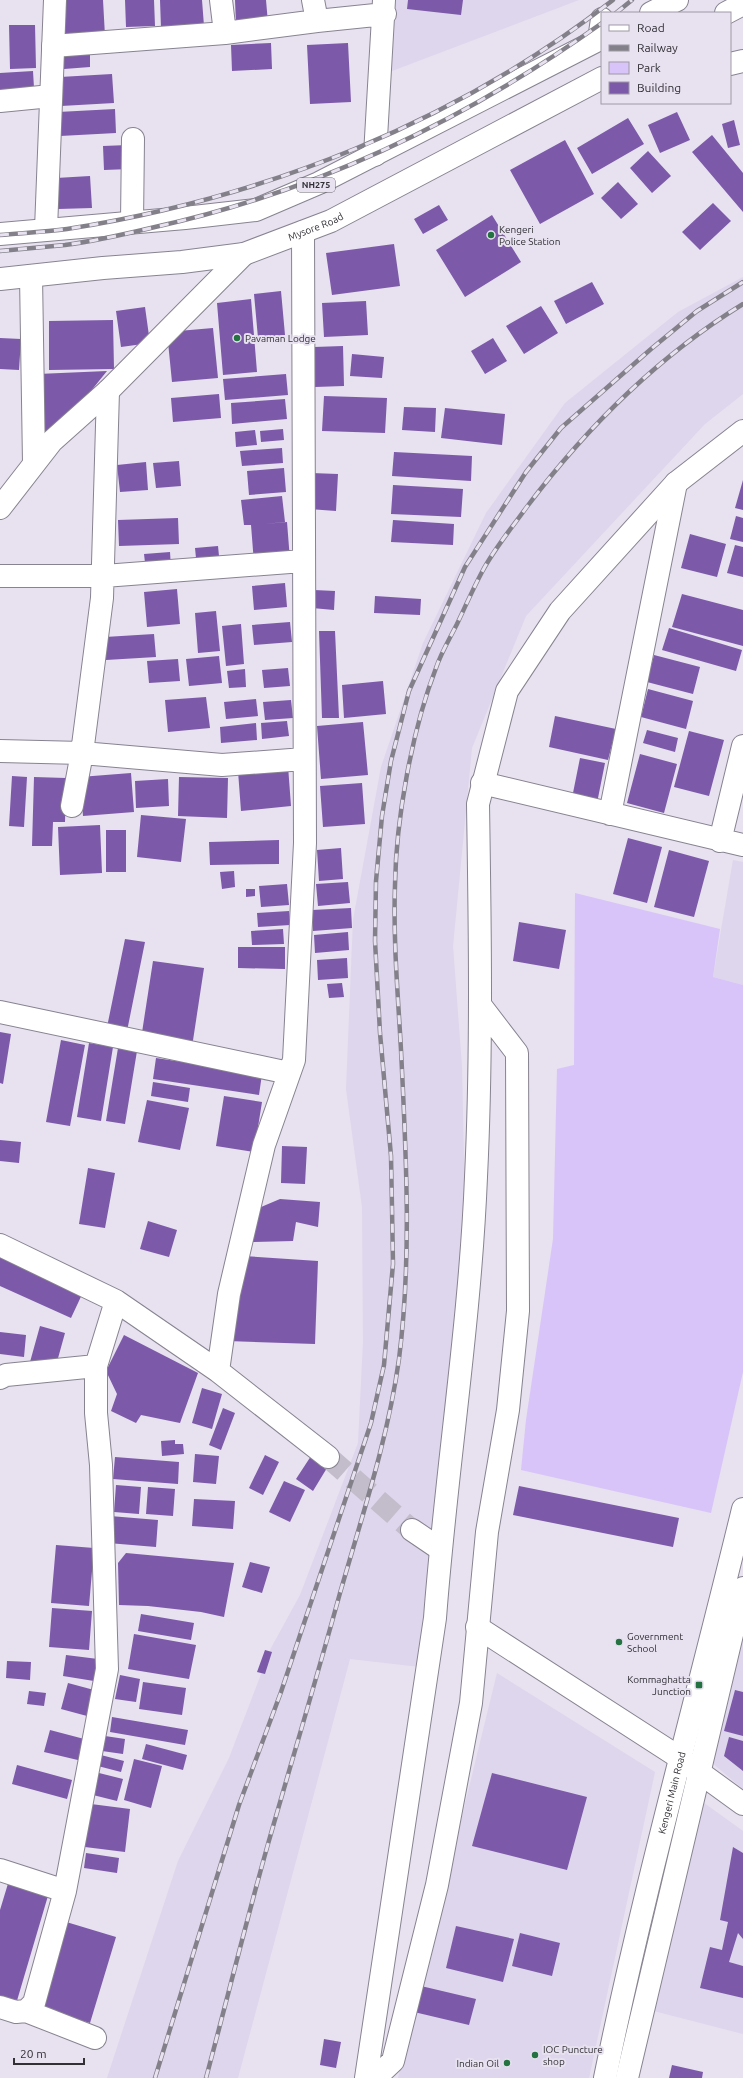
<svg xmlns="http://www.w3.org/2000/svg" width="743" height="2078" viewBox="0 0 743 2078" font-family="Ubuntu,sans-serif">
	<rect width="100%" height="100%" fill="#e7e1f0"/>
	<path fill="#ded6ec" d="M392 0H579L392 71Z
		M743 277V394L705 424 526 616 472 748 453 946 462 1067 465 1209 429 1668 350 1659 238 2078H107L178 1861 229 1758 271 1648 300 1595 358 1443 363 1342 362 1207 346 1089 353 920 381 767 423 643 486 513 565 403 678 312Z
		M733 860 743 862V985L713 977Z
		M743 1625V1789L711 1762Z
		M497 1673 655 1772 589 2078H398Z
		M700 1800 743 1831V2034L650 2010Z"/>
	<path fill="#d8c4f8" d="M575 893 720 929 713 977 743 985V1372L711 1513 521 1470 526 1420 553 1239 557 1069 574 1065Z"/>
	<path fill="#7c59a9" d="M62 0H103L105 36 64 38Z
		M125 0H154L155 26 126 27Z
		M160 0H202L204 26 161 28Z
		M235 0H266L268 23 236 24Z
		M408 0H463L461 15 407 9Z
		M9 25H35L36 68 10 69Z
		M271 43 272 69 232 71 231 45Z
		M348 43 351 102 310 104 307 45Z
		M90 52V67L64 69 63 53Z
		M33 71 34 88 0 90V73Z
		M112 74 114 103 61 106 60 77Z
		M115 109 116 133 60 136 58 112Z
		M677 112 690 140 660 153 648 125Z
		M628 118 644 144 592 174 577 148Z
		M734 120 740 145 728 148 722 124Z
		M712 135 743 173V212L692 152Z
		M565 140 594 194 540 224 510 170Z
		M128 145 130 169 104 170 103 146Z
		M648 151 671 176 652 193 630 168Z
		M90 176 92 208 58 209 56 178Z
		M618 182 638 204 621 219 601 198Z
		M713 203 731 221 700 250 682 232Z
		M439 205 448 220 423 234 414 219Z
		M492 215 521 262 465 297 436 250Z
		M394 244 400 286 332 295 326 253Z
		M592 282 604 304 566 324 554 301Z
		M281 291 285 335 258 338 254 294Z
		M251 299 257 372 223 375 217 303Z
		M366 301 368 335 324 337 322 303Z
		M541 306 558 333 524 354 506 326Z
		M145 307 150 343 121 347 116 311Z
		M113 320 114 369 49 370V321Z
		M213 328 218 378 172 382 167 332Z
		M0 338 21 339 19 370 0 369Z
		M493 338 507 361 485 374 471 351Z
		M343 346 344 386 315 387 314 347Z
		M352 354 384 357 382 378 350 376Z
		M107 371 58 432 42 431 38 374Z
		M286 374 288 395 225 400 223 379Z
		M219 394 221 418 173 422 171 398Z
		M324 396 387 398 385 433 322 431Z
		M285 399 287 419 232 424 231 403Z
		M404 407 436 408 435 432 402 430Z
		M445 408 505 414 502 445 441 438Z
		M283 429 284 440 261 442 260 431Z
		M255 430 257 445 236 447 235 432Z
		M282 448 283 463 242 466 240 451Z
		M394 452 472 456 471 481 392 476Z
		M179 461 181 486 156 488 153 463Z
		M146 462 148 490 120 492 117 465Z
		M284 468 286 492 249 495 247 471Z
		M311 473 338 474 336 511 309 509Z
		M743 480V510L735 508Z
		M393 485 463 489 461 517 391 514Z
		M282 496 285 522 264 524 287 522 290 560 254 563 251 525H244L241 500Z
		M736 516 743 518V542L730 539Z
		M178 518 179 544 119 546 118 520Z
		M393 520 454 524 453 545 391 542Z
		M690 534 726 544 717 577 681 568Z
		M735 545 743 547V577L727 573Z
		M218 546 220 566 197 568 195 548Z
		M170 552 171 568 146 571 144 554Z
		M285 583 287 607 254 610 252 586Z
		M177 589 180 624 147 627 144 592Z
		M314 590 335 591 334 610 312 608Z
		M682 594 743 610V646L672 627Z
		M375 596 421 599 420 615 374 613Z
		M216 611 220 651 198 653 195 613Z
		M290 622 292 642 254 645 252 625Z
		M241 624 244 664 226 666 222 626Z
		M669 628 742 650 736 671 662 650Z
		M319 631H335L339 718H322Z
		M154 634 156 657 106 660 105 637Z
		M654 655 700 667 693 694 647 682Z
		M219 656 222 683 189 686 186 659Z
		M178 659 180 681 149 683 147 661Z
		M288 668 290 686 264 688 262 670Z
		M245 669 246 687 229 688 227 671Z
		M383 681 386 714 344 718 342 685Z
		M648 689 693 701 686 729 641 717Z
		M206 697 210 728 168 732 165 700Z
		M256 699 258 716 226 719 224 702Z
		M291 700 293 718 265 720 263 702Z
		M555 716 616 729 608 760 549 747Z
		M287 721 289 736 262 739 261 723Z
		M363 722 368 775 321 779 317 726Z
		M256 723 257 740 221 743 220 727Z
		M647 730 678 738 675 752 643 743Z
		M689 731 724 740 709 796 674 787Z
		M640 754 677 764 664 813 627 803Z
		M580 758 605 763 597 803 572 798Z
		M288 766 291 806 241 811 238 771Z
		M131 773 134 812 83 816 80 777Z
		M12 776 27 777 24 827 9 826Z
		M34 777 66 778 65 822H53L52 846H32Z
		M179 777 228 778 227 818 178 816Z
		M168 779 169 806 136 808 135 781Z
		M362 783 365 824 323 827 320 786Z
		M141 815 186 819 181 862 137 857Z
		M100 825 102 873 60 875 58 827Z
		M106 830H126V872H106Z
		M628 838 662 847 647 903 613 894Z
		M279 840V864L210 865 209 842Z
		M341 848 343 879 319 881 317 850Z
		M669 850 709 861 694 917 654 907Z
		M234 871 235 887 222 889 220 872Z
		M348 882 350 903 318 906 316 884Z
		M287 884 289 905 261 907 259 886Z
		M246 889H255V896L246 897Z
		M351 908 352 928 313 931 312 910Z
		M289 911 290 925 258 927 257 913Z
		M519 922 566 930 559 969 513 961Z
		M283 929 284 944 252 945 251 931Z
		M348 932 349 950 315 953 314 935Z
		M125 939 145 942 126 1036 106 1032Z
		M238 947H285V969L238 968Z
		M347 958 348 978 318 980 317 960Z
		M153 961 204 968 192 1047 141 1039Z
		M342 983 344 997 329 998 327 984Z
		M0 1032 11 1034 3 1084 0 1083Z
		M61 1040 85 1045 70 1126 46 1122Z
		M89 1043 113 1047 101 1121 77 1117Z
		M118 1048 137 1051 125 1124 106 1121Z
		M156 1058 262 1074 259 1095 153 1079Z
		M153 1082 190 1088 188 1102 151 1096Z
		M224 1096 262 1102 254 1152 216 1146Z
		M147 1100 189 1108 180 1150 138 1142Z
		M0 1140 21 1142 19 1163 0 1161Z
		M282 1146 307 1147 305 1184 281 1183Z
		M88 1168 115 1173 105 1228 79 1224Z
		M280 1199 320 1202 318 1227 296 1222 293 1241 251 1242 254 1210Z
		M148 1221 177 1230 169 1257 140 1249Z
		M0 1249 85 1288 71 1318 0 1286Z
		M243 1256 318 1261 315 1344 227 1341Z
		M40 1326 65 1333 55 1369 30 1362Z
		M0 1332 26 1335 24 1357 0 1354Z
		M124 1335 198 1373 180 1423 141 1415 136 1423 111 1411 117 1394 106 1371Z
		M202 1388 222 1394 212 1429 192 1423Z
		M223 1408 235 1413 221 1450 209 1445Z
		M175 1440V1444H183L184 1454 162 1456 161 1441Z
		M313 1453 330 1463 313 1491 296 1479Z
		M195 1454 219 1456 216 1484 193 1482Z
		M265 1455 279 1462 263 1495 249 1488Z
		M115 1457 179 1462 178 1484 113 1479Z
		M284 1481 305 1490 290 1522 269 1512Z
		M116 1485 141 1487 139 1514 114 1512Z
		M519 1486 679 1518 673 1547 513 1515Z
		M148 1487 175 1489 173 1516 146 1514Z
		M194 1499 235 1501 233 1529 192 1526Z
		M110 1516 158 1520 156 1547 108 1543Z
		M56 1545 94 1548 89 1606 51 1603Z
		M126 1553 234 1563 224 1617 201 1612 148 1606 119 1605 118 1563Z
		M250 1562 270 1567 262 1593 242 1587Z
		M52 1608 92 1611 89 1650 49 1647Z
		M141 1614 194 1623 191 1640 138 1631Z
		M134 1634 196 1645 189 1679 128 1669Z
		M265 1650 272 1652 265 1674 257 1672Z
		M66 1655 98 1659 94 1681 63 1676Z
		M7 1661 31 1662 30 1680 6 1678Z
		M120 1675 140 1679 136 1702 115 1699Z
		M143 1682 186 1688 182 1715 139 1709Z
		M68 1683 94 1690 87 1716 61 1709Z
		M735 1690 743 1692V1736L724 1731Z
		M29 1691 46 1693 44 1706 27 1704Z
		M112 1717 188 1730 185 1745 110 1732Z
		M50 1730 88 1740 82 1761 44 1752Z
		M105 1736 125 1739 123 1754 102 1751Z
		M729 1737 743 1741V1771L724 1756Z
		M146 1744 187 1755 183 1770 142 1759Z
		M97 1754 124 1761 121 1772 94 1765Z
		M134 1759 162 1766 151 1808 124 1800Z
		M17 1765 72 1780 67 1799 12 1784Z
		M95 1772 123 1779 117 1801 89 1794Z
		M492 1773 587 1797 567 1870 472 1846Z
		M91 1804 130 1809 125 1852 85 1847Z
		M733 1847 743 1853V1939L738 1933 729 1962 743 1966V1998L700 1988 710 1947 722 1950 728 1922 720 1920Z
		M86 1853 119 1858 117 1873 84 1868Z
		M10 1877 50 1889 16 2004 0 1999V1910Z
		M63 1921 116 1937 90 2023 38 2008Z
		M456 1926 514 1939 503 1982 446 1968Z
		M520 1933 560 1943 552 1976 512 1966Z
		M421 1986 476 1999 469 2025 414 2012Z
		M324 2039 341 2042 336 2068 320 2065Z
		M672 2065 703 2072 702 2078H669Z"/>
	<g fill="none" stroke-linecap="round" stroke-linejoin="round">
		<path stroke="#c3bdcb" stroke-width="22" stroke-dasharray="22 11" stroke-linecap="butt" d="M328 1457 412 1530"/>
		<defs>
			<path id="minor" d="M221 0 225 33
				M317 21 385 14
				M599 40 602 19
				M53 46 225 33 317 21 313 0
				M0 101 51 96
				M375 155 384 0
				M132 222 133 139
				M31 276 34 463
				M0 576H104L303 561
				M0 751 82 753 222 765 304 759
				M482 783 743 845
				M72 806 82 753 102 598 108 391
				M610 814 676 483
				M720 841 743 746
				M0 1012 289 1073
				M0 1245 116 1301 218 1371 328 1457
				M218 1371 229 1294 264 1145 294 1060 305 843 303 232
				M0 1378 6 1375 96 1366
				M412 1530 440 1549
				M477 1627 680 1758
				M0 1870 65 1891
				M0 2007 16 2012 26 2011 95 2038
				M26 2011 34 2003 65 1891 107 1669 101 1465 96 1413V1366L116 1301"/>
			<path id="tertiary" d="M46 229 55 0
				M0 508 52 441 108 391 244 254
				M366 2078 435 1618C446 1471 470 1325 476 1177 482 1053 480 928 478 804L507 691 560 611 676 483 743 431
				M375 2078 393 2061 437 1885 471 1703 487 1532 508 1410 518 1311 517 1053 481 1006"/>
			<path id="secondary" d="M685 1762 743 1804"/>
			<g id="primary">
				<path d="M730 64 743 61"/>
				<path id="s1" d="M605 2078C644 1887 697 1699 743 1509"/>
				<path d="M627 2078 743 1588"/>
			</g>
			<g id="trunk">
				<path d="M651 13 677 0"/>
				<path d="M726 13 743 4"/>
				<path d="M0 234 185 218 256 210 319 183 602 38"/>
				<path id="s2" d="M0 279 103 268 182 262 244 254 331 221 602 78"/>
			</g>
		</defs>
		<use href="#minor" stroke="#888390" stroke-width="24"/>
		<use href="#tertiary" stroke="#888390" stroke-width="24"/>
		<use href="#secondary" stroke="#888390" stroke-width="24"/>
		<use href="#primary" stroke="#888390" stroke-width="24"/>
		<use href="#trunk" stroke="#888390" stroke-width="24"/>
		<use href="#minor" stroke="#fff" stroke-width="22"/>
		<use href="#tertiary" stroke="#fff" stroke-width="22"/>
		<use href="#secondary" stroke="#fff" stroke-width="22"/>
		<use href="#primary" stroke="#fff" stroke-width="22"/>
		<use href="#trunk" stroke="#fff" stroke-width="22"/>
		<defs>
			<path id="rail" d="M616 13 632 0
				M0 235C22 233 45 232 67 229 264 198 455 123 613 0
				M0 251C22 249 44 247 65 245 95 241 126 234 155 227 318 191 467 119 602 23
				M155 2078 239 1805 281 1692 371 1423 384 1365 393 1264 392 1208 391 1156 380 1033 375 941 376 881 382 816 391 761 409 691 465 567 526 472 561 428 651 349 697 311 743 282
				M206 2078C227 2000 246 1922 268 1844 292 1760 317 1677 340 1593 362 1516 388 1439 399 1359 412 1257 406 1152 401 1050 398 995 393 940 395 885 396 819 412 730 436 668 441 653 450 638 457 624 465 607 473 589 482 572 494 549 511 529 526 508 586 428 657 357 743 304"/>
		</defs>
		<use href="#rail" stroke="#84808a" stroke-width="4.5"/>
		<use href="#rail" stroke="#e7e1f0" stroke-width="3" stroke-dasharray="9" stroke-linecap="butt"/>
	</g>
	<g fill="#247241" stroke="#e7e1f0" stroke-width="1.5">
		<circle cx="491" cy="235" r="4"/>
		<circle cx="237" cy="338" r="4"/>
		<circle cx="619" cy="1642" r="4"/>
		<rect x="695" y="1681" width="8" height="8" rx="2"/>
		<circle cx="535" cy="2055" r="4"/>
		<circle cx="507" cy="2063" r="4"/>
	</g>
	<g text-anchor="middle" stroke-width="4" stroke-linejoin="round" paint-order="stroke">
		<rect fill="#e7e1f0" stroke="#68646d" stroke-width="1" x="297" y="178" width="38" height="14" rx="3"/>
		<g font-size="9" font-weight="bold" fill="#322f35">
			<text x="316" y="188">NH275</text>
		</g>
		<g font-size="10" fill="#322f35" stroke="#e7e1f0">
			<text dy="4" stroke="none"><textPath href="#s2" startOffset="322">Mysore Road</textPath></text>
			<text dy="4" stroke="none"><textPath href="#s1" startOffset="293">Kengeri Main Road</textPath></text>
		</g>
		<g font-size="10" fill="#322f35" stroke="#e7e1f0" text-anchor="start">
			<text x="499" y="233">Kengeri<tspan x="499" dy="12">Police Station</tspan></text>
			<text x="245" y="342">Pavaman Lodge</text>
			<text x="627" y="1640">Government<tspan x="627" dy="12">School</tspan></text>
			<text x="691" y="1683" text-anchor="end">Kommaghatta<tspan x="691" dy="12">Junction</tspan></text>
			<text x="543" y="2053">IOC Puncture<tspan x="543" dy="12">shop</tspan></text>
			<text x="499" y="2067" text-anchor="end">Indian Oil</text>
		</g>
	</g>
	<rect x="601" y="12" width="130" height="92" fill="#e7e1f0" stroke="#9f9aa5"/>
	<rect x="609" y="25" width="20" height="6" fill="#ffffff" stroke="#9f9aa5"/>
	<text x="637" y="32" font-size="12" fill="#322f35">Road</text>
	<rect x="609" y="45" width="20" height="6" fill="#84808a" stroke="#9f9aa5"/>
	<text x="637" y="52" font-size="12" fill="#322f35">Railway</text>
	<rect x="609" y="62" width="20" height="12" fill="#d8c4f8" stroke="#9f9aa5"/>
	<text x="637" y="72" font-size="12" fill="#322f35">Park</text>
	<rect x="609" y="82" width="20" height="12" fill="#7c59a9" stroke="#9f9aa5"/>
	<text x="637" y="92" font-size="12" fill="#322f35">Building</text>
	<path d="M14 2058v6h70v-6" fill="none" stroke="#322f35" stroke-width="2"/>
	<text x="20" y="2058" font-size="12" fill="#322f35" stroke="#e7e1f0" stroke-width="3" paint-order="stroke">20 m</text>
</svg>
